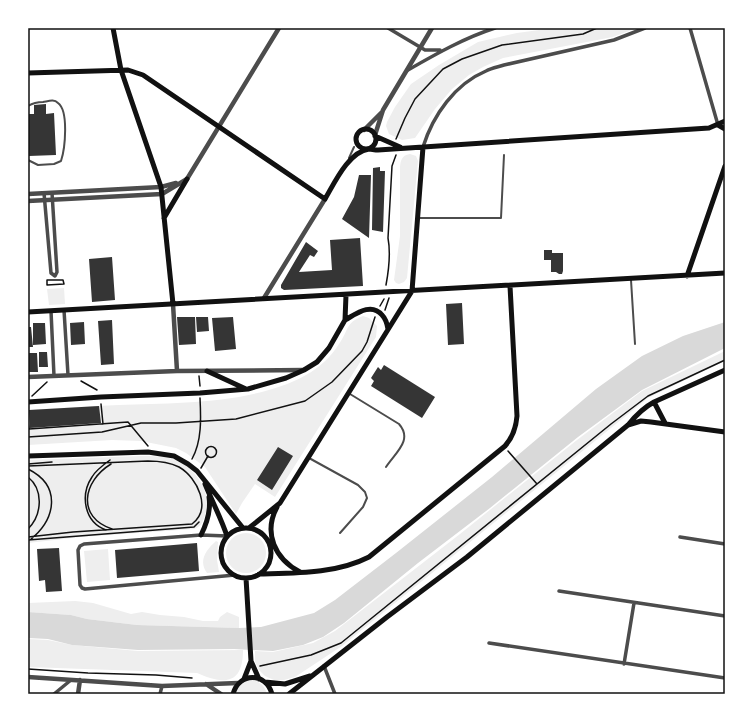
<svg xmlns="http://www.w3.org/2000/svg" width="753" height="722" viewBox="0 0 753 722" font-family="'Public Sans',sans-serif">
	<rect width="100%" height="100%" fill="#fff"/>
	<path fill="#eee" d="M554 28H637L613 37 503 58 483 67 469 75 452 89 435 109 415 138 402 140 389 134 386 126 387 122 395 107 411 84 439 65 478 42 517 33Z
		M410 154 416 156 418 161 407 278 404 282 399 284 396 283 394 280 400 236V170C400 162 401 155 410 154Z
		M64 288 65 304 49 305 47 289Z
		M363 316 369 318 377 326 376 337 275 497 255 484 242 503 236 514 205 467 186 453 176 448 141 441 112 440 28 445V410C58 408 89 406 119 405 176 403 255 404 306 375 319 368 331 357 339 344 349 330 345 323 363 316Z
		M725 351V361L648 398 342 646 295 677 284 680H274L265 676 259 670 255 662V651L273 652 313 643 335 631 460 534 577 440 642 391Z
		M142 456C153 456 163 456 173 459 195 466 213 493 205 515 203 522 201 527 194 529L81 537 28 543V460Z
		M226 553a20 20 0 1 1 40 0a20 20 0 1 1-40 0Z
		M216 541 218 542 217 560 219 572 207 573C198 561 206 550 216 541Z
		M108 549 110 580 87 582 84 551Z
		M75 601 93 603 131 614 142 612 160 615 184 617 203 621H218L220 617 227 612 239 617V628L137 625 87 619 71 615 28 612V603Z
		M28 639 48 640 72 645 138 651 243 650C243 685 224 685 197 673L28 667Z
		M253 680C260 682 265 686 267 694H235C239 686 243 681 253 680Z"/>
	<path fill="#d9d9d9" d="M725 322V348L642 390 578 437 490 508 418 563 344 623 323 637 303 645 273 651 234 649 138 650 72 645 48 639 28 638V612L71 615 87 619 137 625 239 628 261 627 314 613 335 600 396 553 492 477 596 389 642 356 683 336Z"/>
	<path fill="#353535" d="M46 104V114L54 113 56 155 29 156 28 114H34V105Z
		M380 167V171H385L383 232 372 230 373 168Z
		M359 175H371L369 238 342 219 354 197Z
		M360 238 363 286 284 290 281 288V285L306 242 318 251 314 257 310 255 299 272 332 270 330 240Z
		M544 250H552V253H563V271L562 274H559L556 272H551V260H544Z
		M112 257 115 300 92 302 89 259Z
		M462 303 464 344 448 345 446 304Z
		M177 317H195L196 344 179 345Z
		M196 317H208L209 331 197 332Z
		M233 317 236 349 215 351 212 318Z
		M112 320 114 364 101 365 98 321Z
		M84 322 85 344 71 345 70 323Z
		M33 323H45L46 344 33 345Z
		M28 327H31L33 347H28Z
		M39 352H47L48 367H39Z
		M28 353H37L38 372H28Z
		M384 365 435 397 422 418 371 386 374 381 371 378 378 367 381 370Z
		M99 406 101 423 30 428 29 410Z
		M278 447 293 456 272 490 257 480Z
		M197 543 199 571 117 578 115 550Z
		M59 548 62 591 46 592 45 580 39 581 37 549Z"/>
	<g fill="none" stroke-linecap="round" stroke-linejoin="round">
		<path stroke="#111" stroke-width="1.5" d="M396 139 405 118 415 99 443 69 462 59 502 45 583 34 597 28
			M47 280H63L64 284 47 285Z
			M386 285C389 269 391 254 388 238L392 166 396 155
			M380 306 384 299
			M385 310 389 298
			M199 376 200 386
			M81 381 97 390
			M32 396 47 382
			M101 404 103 424
			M28 422 29 429 128 422 148 446
			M28 437 102 432 141 423H176L236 419 305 401 332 382 362 351 367 342 375 317
			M205.5 452a5.5 5.5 0 1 1 11 0a5.5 5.5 0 1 1-11 0Z
			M508 451 537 484
			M192 459C202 441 201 418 200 398
			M28 464 52 462
			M111 464C83 481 76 517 112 529
			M28 466 148 461C159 461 169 462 179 467 198 478 212 509 192 524L73 532 28 537
			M201 468 208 456
			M28 469C62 486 56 519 30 540
			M28 477C44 490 42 515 28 529
			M28 492V497
			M106 530C84 522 80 495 92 477 96 470 103 465 110 460
			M28 540 194 527 199 522
			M260 666 311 655 341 643 611 424 648 396 725 360
			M28 669 88 673 156 675 192 678"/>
		<path stroke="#4c4c4c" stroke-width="2" d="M28 106C33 103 38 102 43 102 49 101 54 99 58 103 69 111 65 149 61 161L54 164 38 165 28 160
			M349 158 354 147
			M419 218H501L504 155
			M631 280 635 344
			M350 394 399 424C413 440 396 452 386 467
			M309 458 358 485 365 492 367 498 363 507 340 533"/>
		<path stroke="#4c4c4c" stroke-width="3.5" d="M388 28 425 50H440
			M690 28 718 125
			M408 70C436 54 464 38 495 28
			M423 147C433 115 455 84 486 71 492 68 498 67 504 65L614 40 645 28
			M44 193 51 273 55 276 57 272 52 193
			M64 310 68 375
			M51 311 54 376
			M227 536 201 535 84 544 80 546 78 550 80 585 82 588 85 589 235 575
			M680 537 725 544
			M559 591 725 616
			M489 643 725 678
			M624 664 634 603
			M324 666 335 694
			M54 694 71 680
			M160 694 162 686"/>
		<path stroke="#4c4c4c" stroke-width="4.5" d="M364 130 381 113
			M375 135 383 110 432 28
			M28 194 161 187 176 183
			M28 201 162 194 187 179 279 28
			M264 298 325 199
			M173 304 177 371
			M28 377 177 371 304 370
			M28 677 162 686 238 683
			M206 684 221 694
			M78 694 80 680"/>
		<path stroke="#111" stroke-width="5" d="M113 28 121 70 161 187 173 304
			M28 73 128 70 143 75 325 199C334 184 348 152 369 149 371 149 375 150 378 150L709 128 725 121
			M718 125 725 129
			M356 139a10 10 0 1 1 20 0a10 10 0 1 1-20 0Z
			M375 136 400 147
			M164 218 187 179
			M687 276 725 166
			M28 312 725 273
			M345 320C356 314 371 302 382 315 386 319 387 323 388 329
			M207 371 246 389
			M28 402 101 397 200 393 248 389 286 378 304 370 317 362 329 348 345 320 346 295
			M654 402 665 423
			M628 425 641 421 651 422 725 432
			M28 456 148 452 174 456 188 464 197 471 243 528
			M205 484C212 501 221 518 227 536
			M277 507C263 533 275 559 300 572
			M249 528 280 503 412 291 423 147
			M221 553a25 25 0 1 1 50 0a25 25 0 1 1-50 0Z
			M201 535C207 523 211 510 209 497
			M259 574C295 573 336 574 369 557L505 446C513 437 516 428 517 416L510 286
			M246 578 251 661 259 679
			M244 679 251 661
			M265 682 285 684 310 676
			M233 694C239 672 266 672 272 694
			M289 694 387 617 467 557 628 425C636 415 643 408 654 402L725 370"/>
	</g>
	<rect width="753" height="722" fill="none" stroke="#ffffff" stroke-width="58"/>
	<rect x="29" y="29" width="695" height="664" fill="none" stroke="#111" stroke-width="1.5"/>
</svg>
